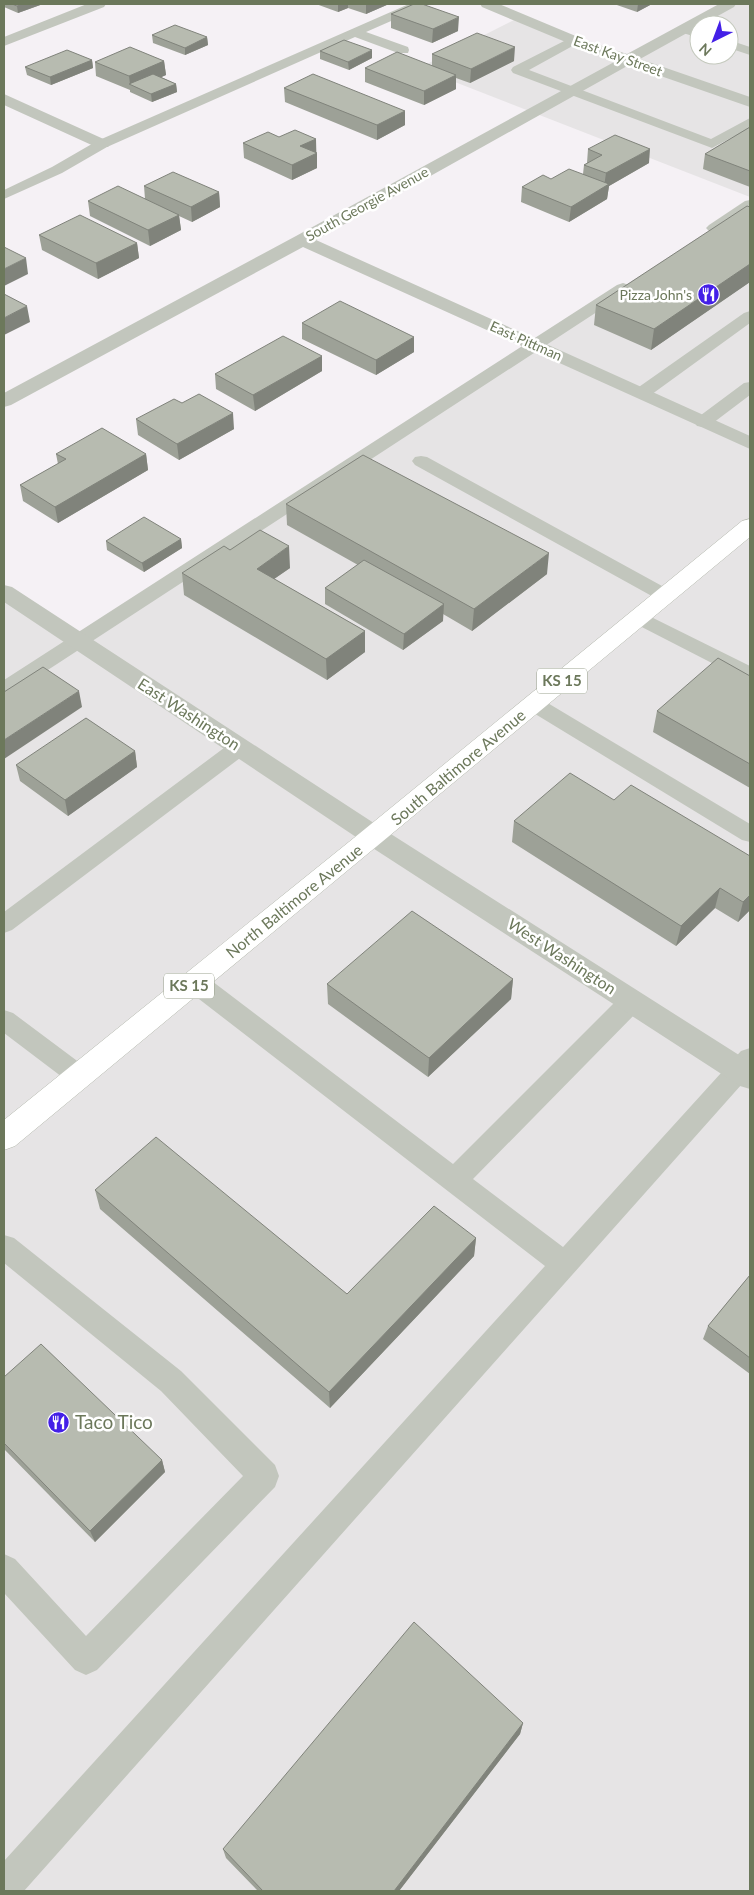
<svg xmlns="http://www.w3.org/2000/svg" width="754" height="1895" viewBox="0 0 754 1895" font-family="Lato,sans-serif">
	<rect width="100%" height="100%" fill="#f5f1f5"/>
	<path fill="#e6e4e5" fill-rule="evenodd" d="M729 4H750V197L419 68 518 18 629 60ZM699 25H729V55H699Z
		M750 204V1891H4V592L80 641Z"/>
	<g fill="none" stroke-linecap="round" stroke-linejoin="round">
		<defs>
			<path id="primary" d="M750 519V537L15 1146 4 1150V1120L365 829 742 521Z"/>
		</defs>
		<use href="#primary" stroke="#b3b7ac" stroke-width="1"/>
		<path fill="#c2c6bd" fill-rule="evenodd" d="M409 4H425L423 7 366 32 408 47 409 50 408 53H398L355 37 107 147 62 173 4 199V190L52 167 97 141Z
			M684 25 699 30V38L680 32 678 29 680 26Z
			M574 36 580 40 578 43 529 70 711 139 750 118V128L712 148 513 73 511 70 513 67Z
			M729 40 750 47V55L729 48Z
			M750 200V210L719 231H709L706 228 709 225 745 201Z
			M623 283 629 285 631 288 629 291 11 694 4 696V680L617 285Z
			M750 311V323L648 397H636L633 393 636 389 744 313Z
			M750 382V395L709 426 703 427 697 426 694 422 697 418 744 383Z
			M421 456 427 457 673 592 676 596 673 600 666 602 659 600 415 465 412 461 415 457Z
			M639 611 750 666V681L743 679 632 622 629 617 632 612Z
			M534 697 541 699 750 824V842L742 840 527 709 524 704 527 699Z
			M240 740 248 742 251 747 248 752 12 930 4 933V912L232 742Z
			M195 972 204 975 453 1164 623 994 632 991 641 994 644 1001 641 1008 473 1179 563 1247 741 1051 750 1048V1075L24 1891H4V1861L545 1266 186 989 183 982 186 975Z
			M4 1010 13 1013 88 1069 92 1076 88 1083 79 1086 70 1083 4 1033Z
			M4 1235 14 1238 181 1371 275 1465 279 1476 275 1487 97 1670 86 1675 75 1670 4 1593V1554L15 1559 86 1636 243 1476 161 1391 4 1263Z"/>
		<path fill="#c2c6bd" fill-rule="evenodd" d="M87 4H106L104 7 4 46V37Z
			M480 4H499L590 42 627 54 719 4H736L734 7 640 59 750 97V107L629 65 316 240 750 436V449L303 247 11 405 4 407V393L296 236 616 61 580 48 482 7Z
			M4 94 108 141 110 144 108 147H96L4 105Z
			M4 585 12 587 383 829 750 1062V1089L740 1086 365 843 4 602Z"/>
		<use href="#primary" fill="#fff" fill-rule="evenodd"/>
	</g>
	<path fill="#9da197" d="M4 4H43L18 13 4 7Z
		M316 4H389L366 14 348 8 338 12Z
		M614 4H652L637 12Z
		M391 14 458 31 432 43 391 28Z
		M152 35 207 37 208 45 185 55 153 43Z
		M320 51 372 58 349 70 320 59Z
		M432 54 514 61 470 83 456 78V89L424 105 365 82V68L432 66Z
		M92 60 93 68 51 85 27 75 25 67Z
		M164 61 166 75 161 77 176 84 177 92 152 102 130 92V90L96 76 95 62Z
		M284 88 405 111V125L377 140 285 102Z
		M750 127V187L703 169 705 154Z
		M279 137 316 139 317 168 292 180 244 158 243 143Z
		M588 149 649 163 609 186 607 199 569 222 521 202 522 187 583 174 584 165 587 163Z
		M144 186 219 192 220 207 192 222 179 216 181 230 150 246 90 216 88 201 145 199Z
		M750 202V282L651 350 594 325 596 305 749 207Z
		M39 235 137 243 139 258 98 279 42 250Z
		M302 323 414 337V352L376 375 302 339Z
		M322 356V371L255 411 216 389 215 374Z
		M136 419 234 429 179 460 138 435Z
		M56 454H146L148 470 58 523 23 501 20 485 58 464Z
		M286 504 547 574 472 631 443 614V621L403 650 325 604V588L358 565 287 525Z
		M181 539 182 548 144 572 107 550 106 541Z
		M230 550 290 568 274 579 365 631V652L327 680 184 595 182 573Z
		M750 676V788L653 732 657 711Z
		M135 751 137 767 68 816 20 781 16 765Z
		M614 800 750 856V910L738 922 715 908 676 946 512 842 514 821Z
		M513 979 511 999 428 1077 328 1004 327 984Z
		M95 1190 347 1294 476 1238 474 1256 330 1408 100 1209Z
		M750 1275V1374L703 1339 708 1326Z
		M4 1377 162 1460 165 1472 95 1542 4 1449Z
		M523 1723 520 1734 399 1891H258L226 1858 223 1849Z"/>
	<path fill="#80837b" d="M22 4H43L18 13 17 6Z
		M338 4H348V8L338 12Z
		M366 4H389L366 14Z
		M638 4H652L637 12Z
		M459 17 458 31 432 43 433 29Z
		M207 37 208 45 185 55V48Z
		M515 47 514 61 470 83 471 69Z
		M372 50V58L349 70 348 62Z
		M92 60 93 68 51 85 50 77Z
		M164 61 166 75 138 88 130 84 129 76Z
		M456 75V89L424 105V91Z
		M176 84 177 92 152 102 151 94Z
		M405 111V125L377 140V125Z
		M316 139V154L300 146Z
		M650 149 649 163 609 186 607 199 569 222 571 207 604 187 606 173Z
		M317 153V168L292 180V165Z
		M219 192 220 207 192 222 191 207Z
		M179 215 181 230 150 246 148 230Z
		M137 243 139 258 98 279 96 263Z
		M26 258 28 274 4 286V269Z
		M750 264V282L651 350 654 329Z
		M27 306 30 322 4 335V318Z
		M414 337V352L376 375V360Z
		M322 356V371L255 411 253 395Z
		M233 413 234 429 179 460 177 444Z
		M146 454 148 470 58 523 55 507Z
		M181 539 182 548 144 572 142 563Z
		M289 546 290 568 258 590 257 569Z
		M549 553 547 574 472 631 474 609Z
		M444 604 443 621 403 650 404 634Z
		M365 631V652L327 680 326 659Z
		M79 691 82 707 4 759V740Z
		M135 751 137 767 68 816 65 800Z
		M720 888 715 908 676 946 681 926Z
		M750 895V910L738 922 743 902Z
		M513 979 511 999 428 1077 429 1058Z
		M476 1238 474 1256 330 1408 329 1392Z
		M162 1460 165 1472 95 1542 90 1531Z
		M523 1723 520 1734 399 1891H394Z"/>
	<path fill="#b7bbb0" stroke="#80837b" d="M12 4H22L17 6Z
		M414 4H422L459 17 433 29 391 14Z
		M175 25 207 37 185 48 152 35Z
		M477 33 515 47 471 69 432 54Z
		M344 40 372 50 348 62 320 51Z
		M130 47 164 61 129 76 95 62Z
		M67 50 92 60 50 77 25 67Z
		M397 52 456 75 424 91 365 68Z
		M153 74 176 84 151 94 129 84Z
		M313 74 405 111 377 125 284 88Z
		M750 127V171L705 154Z
		M295 130 316 139 300 146 317 153 292 165 243 143 268 132 279 137Z
		M615 135 650 149 606 173 584 165 602 155 588 149Z
		M569 169 609 184 571 207 522 187 543 175 551 179Z
		M173 172 219 192 191 207 144 186Z
		M118 186 179 215 148 230 88 201Z
		M747 206 750 207V264L654 329 596 305Z
		M80 215 137 243 96 263 39 235Z
		M4 247 26 258 4 269Z
		M4 294 27 306 4 318Z
		M340 301 414 337 376 360 302 323Z
		M283 336 322 356 253 395 215 374Z
		M199 394 233 413 177 444 136 419 174 399 182 403Z
		M102 428 146 454 55 507 20 485 66 459 56 454Z
		M363 455 549 553 474 609 286 504Z
		M144 517 181 539 142 563 106 541Z
		M260 530 289 546 257 569 365 631 326 659 182 573 224 546 230 550Z
		M364 560 444 604 404 634 325 588Z
		M718 658 750 676V764L657 711Z
		M43 667 79 691 4 740V692Z
		M86 718 135 751 65 800 16 765Z
		M570 773 614 800 631 785 750 856V895L743 902 720 888 681 926 514 821Z
		M412 911 513 979 429 1058 327 984Z
		M156 1137 347 1294 434 1206 476 1238 329 1392 95 1190Z
		M750 1275V1358L708 1326Z
		M41 1344 162 1460 90 1531 4 1443V1377Z
		M414 1622 523 1723 394 1891H263L223 1849Z"/>
	<defs>
		<symbol id="restaurant-disc" viewBox="-11 -11 22 22"><circle r="9.5" fill="#431fe7" stroke="#fff"/><path d="M-5-6h1v4h1v-4h1v4h1v-4h1v5L-1.5 .5V6h-2V.5L-5-1ZM5-6V6H3V1.5H1.5Q1.5-4 5-6Z" fill="#fff"/></symbol>
	</defs>
	<g fill-rule="evenodd">
		<use href="#restaurant-disc" x="696" y="282" width="25" height="25"/>
		<use href="#restaurant-disc" x="46" y="1410" width="25" height="25"/>
	</g>
	<g text-anchor="middle" stroke-width="5" stroke-linejoin="round" paint-order="stroke">
		<g font-size="14" fill="#6c785b" stroke="#fff">
			<text transform="translate(618 56) rotate(20)" y="5">East Kay Street</text>
			<text transform="translate(367 204) rotate(-29)" y="5">South Georgie Avenue</text>
			<text transform="translate(526 341) rotate(24)" y="5">East Pittman</text>
		</g>
		<g font-size="14" fill="#6c785b" stroke="#fff" text-anchor="end">
			<text x="692" y="300">Pizza John's</text>
		</g>
		<g fill="#fff" stroke="#98a08c" stroke-width="1">
			<rect x="537" y="668.5" width="50" height="25" rx="4"/>
			<rect x="164" y="973.5" width="50" height="25" rx="4"/>
		</g>
		<g font-size="15" font-weight="bold" fill="#6c785b">
			<text x="562" y="686">KS 15</text>
			<text x="189" y="991">KS 15</text>
		</g>
		<g font-size="16" fill="#6c785b" stroke="#fff">
			<text transform="translate(189 714) rotate(33)" y="6">East Washington</text>
			<text transform="translate(458 767) rotate(-40)" y="6">South Baltimore Avenue</text>
			<text transform="translate(294 901) rotate(-39)" y="6">North Baltimore Avenue</text>
			<text transform="translate(562 956) rotate(33)" y="6">West Washington</text>
		</g>
		<g font-size="19" fill="#6c785b" stroke="#fff" text-anchor="start">
			<text x="75" y="1429">Taco Tico</text>
		</g>
	</g>
	<rect width="754" height="1895" fill="none" stroke="#6c785b" stroke-width="10"/>
	<g transform="translate(714 40) rotate(222)"><circle r="24" fill="#ffffff" stroke="#c4c9bd"/>
	<path d="M0-4L9 19L0 12L-9 19Z" fill="#431fe7"/>
	<text y="-8" font-size="14" font-weight="bold" text-anchor="middle" fill="#6c785b">N</text>
	</g>
</svg>
